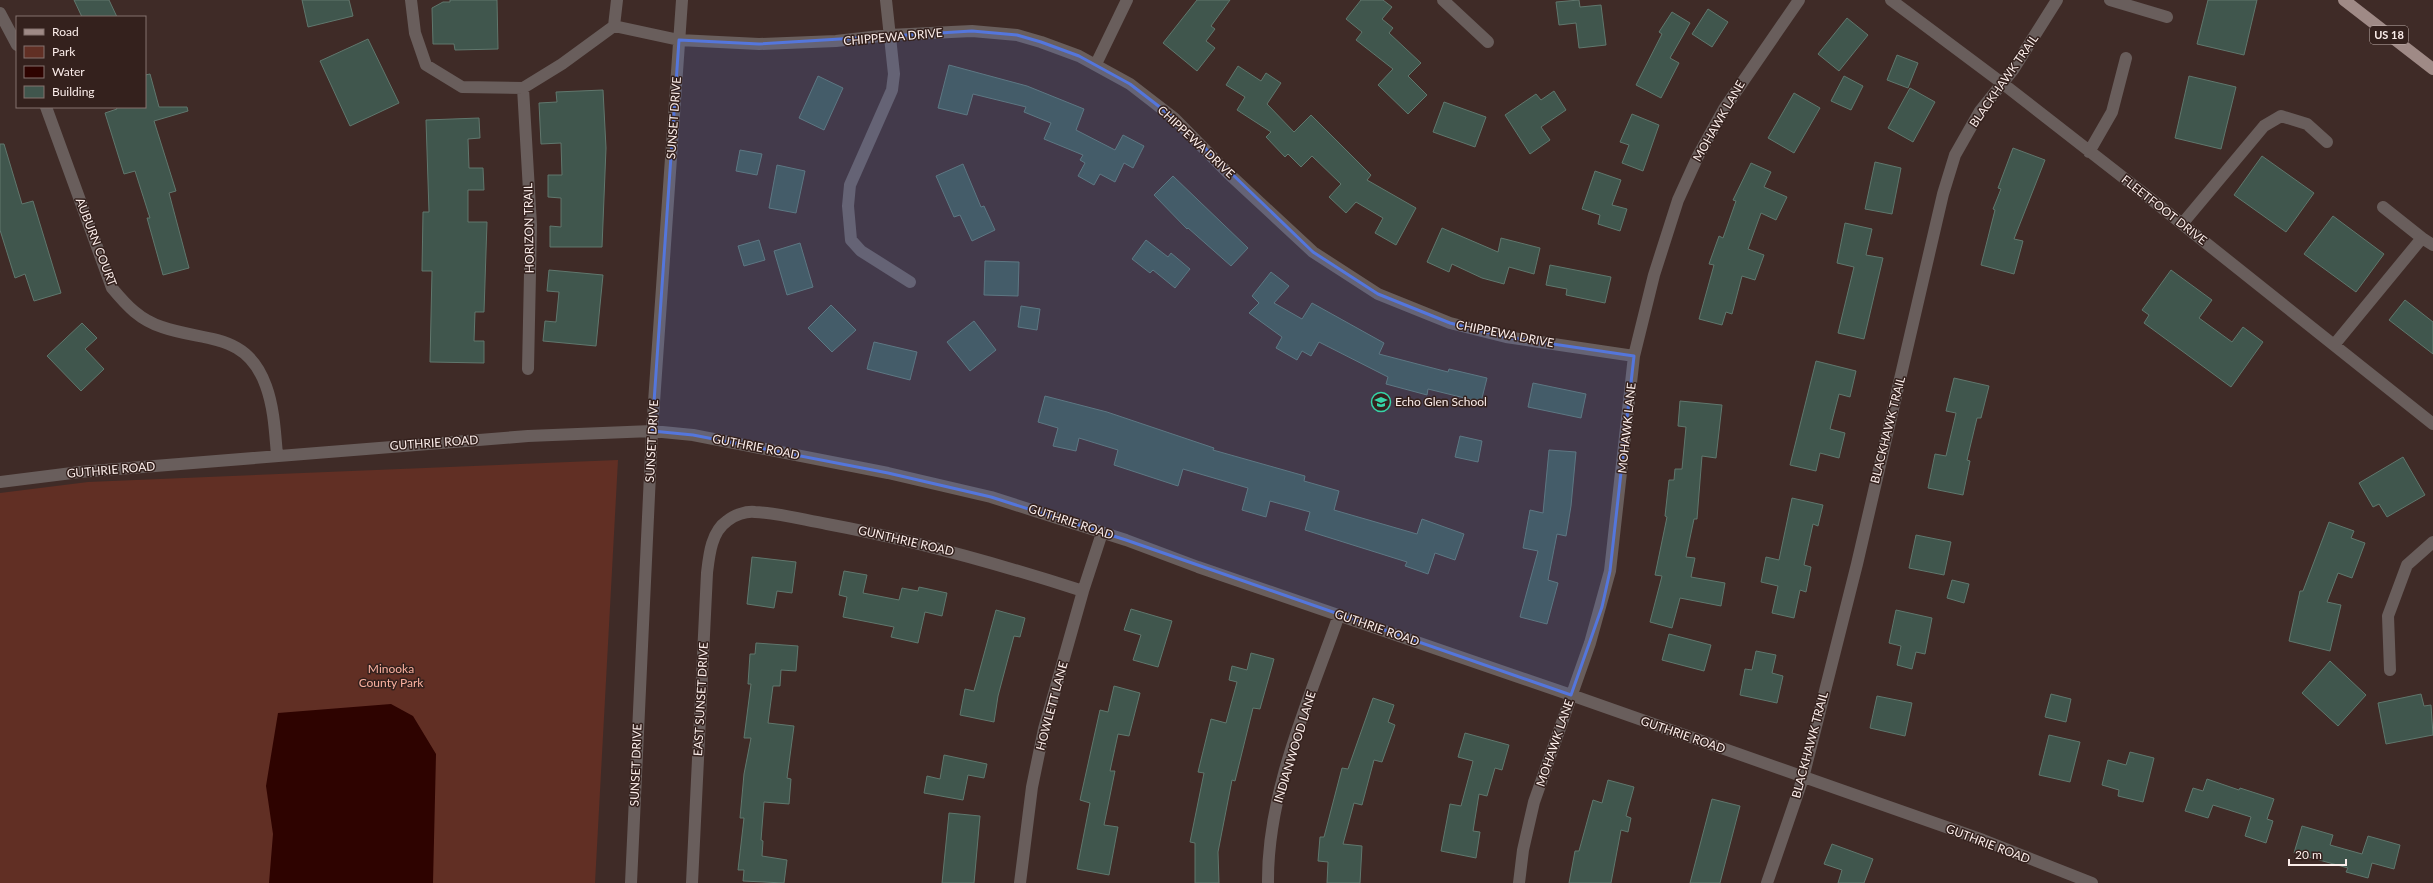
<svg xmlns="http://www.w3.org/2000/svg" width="2433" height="883" viewBox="0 0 2433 883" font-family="Lato,sans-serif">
	<rect width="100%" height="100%" fill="#3f2b27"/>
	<path fill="#612f24" d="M618 460 595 883H0V493L88 482Z"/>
	<path fill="#2e0300" d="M391 704 413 716 436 754 433 883H269L273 834 266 786 278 713Z"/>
	<path fill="#40564d" stroke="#60776d" d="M74 0H109L117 17H82Z
		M302 0H349L353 16 308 27Z
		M450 0H497L498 49 455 50 454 44H433L432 8 443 2H450Z
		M1197 0H1230L1211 26 1215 29 1206 41 1215 48 1197 71 1163 43Z
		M1361 0H1383L1392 7 1382 19 1393 28 1389 33 1421 63 1408 76 1427 95 1408 114 1378 85 1393 69 1356 40 1362 32 1346 19Z
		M1579 0 1580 7 1601 5 1606 45 1579 48 1576 23 1559 25 1556 2Z
		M2208 0H2257L2244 55 2197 44Z
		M1708 9 1728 22 1712 47 1692 34Z
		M1672 12 1690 23 1670 58 1679 63 1661 98 1636 85 1662 34 1659 32Z
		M1847 18 1868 35 1839 71 1818 54Z
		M368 39 399 103 350 126 320 61Z
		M1897 55 1918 63 1908 88 1887 80Z
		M949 65 1027 86 1084 109 1076 130 1115 150 1123 135 1144 146 1133 168 1124 163 1115 182 1100 174 1094 185 1078 176 1085 163 1080 160 1083 155 1044 139 1051 123 1024 112 1026 107 973 94 967 115 938 108Z
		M1238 66 1261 81 1266 73 1281 83 1267 104 1294 132 1311 115 1371 175 1367 180 1416 208 1396 245 1375 233 1383 218 1356 202 1346 213 1329 197 1341 184 1312 156 1301 167 1288 154 1285 157 1266 137 1271 132 1237 110 1245 97 1226 85Z
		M150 74 159 107H187L188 111 154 121 176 191 169 193 189 268 163 275 147 218H150L135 171 124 174 105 113 117 109 116 107H145V75Z
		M818 76 843 88 824 130 799 118Z
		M1844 76 1863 86 1851 110 1831 101Z
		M2189 76 2236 87 2221 149 2175 138Z
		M1910 88 1935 102 1913 142 1888 128Z
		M603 90 606 148 602 247H550V226L561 227V198L548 197V175H562L561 143 541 144 539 103 557 102 556 92Z
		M1554 91 1566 110 1541 127 1550 140 1530 154 1505 115 1536 94 1541 100Z
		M1794 93 1820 108 1794 153 1768 138Z
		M1444 102 1486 117 1475 147 1433 132Z
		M1632 114 1659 125 1643 171 1622 163 1629 145 1620 142Z
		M479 118 480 138 468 139 469 168H483L484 190H468V222H487L484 312H475L474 341H484V363L430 362 432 271H422L423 212H429L426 120Z
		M0 144H4L22 204 33 201 61 293 34 301 25 274 15 278 0 230Z
		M2013 148 2045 160 2014 239 2023 241 2014 274 1981 265 1995 210 1993 209 2001 189 1998 188Z
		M740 150 762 154 757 175 736 171Z
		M2262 156 2314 193 2286 232 2234 195Z
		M1875 162 1901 168 1892 214 1865 209Z
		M1751 163 1771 172 1764 187 1787 197 1776 220 1761 213 1748 249 1764 255 1755 280 1742 276 1732 314 1726 312 1722 325 1699 319 1714 265 1709 264 1719 236 1723 238 1736 201 1733 200Z
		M963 164 981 207 984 206 995 230 972 241 960 215 954 217 936 176Z
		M777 165 805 171 796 213 769 208Z
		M1595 171 1621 180 1612 205 1627 209 1620 231 1598 224 1600 215 1582 209Z
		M1173 176 1248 248 1231 266 1188 228 1187 229 1154 195Z
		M2333 216 2384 254 2356 292 2304 254Z
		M1845 223 1872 229 1866 255 1883 258 1864 339 1838 333 1854 267 1837 263Z
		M1442 228 1498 252 1501 238 1540 248 1534 274 1509 267 1504 284 1482 278 1452 264 1449 272 1427 262Z
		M759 240 765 260 744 266 738 246Z
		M1146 240 1168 257 1171 253 1190 269 1175 288 1153 270 1150 273 1132 259Z
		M800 243 813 287 787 295 774 251Z
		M985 261 1019 262 1018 296 984 295Z
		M1550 265 1611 277 1605 303 1566 295 1567 289 1546 285Z
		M549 270 603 275 596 346 543 341 545 321 556 322 559 292 547 291Z
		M2171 270 2212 300 2199 318 2232 342 2243 327 2263 342 2231 387 2144 323 2149 315 2142 310Z
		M1271 272 1289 286 1274 303 1302 319 1312 303 1384 343 1379 354 1448 372 1449 369 1487 378 1481 402 1428 389 1427 395 1386 384 1388 377 1319 342 1311 356 1302 351 1297 360 1276 348 1282 337 1249 313 1259 303 1252 296Z
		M2405 300 2433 322V354L2389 320Z
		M831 305 856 330 832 352 808 328Z
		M1021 306 1040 309 1037 330 1018 327Z
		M974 321 996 350 970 371 947 342Z
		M82 323 97 338 85 349 104 369 81 391 47 356Z
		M874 342 917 352 910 380 867 369Z
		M1816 361 1856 371 1850 397 1839 394 1830 429 1845 433 1839 458 1820 453 1816 471 1790 465Z
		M1954 378 1989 386 1981 418H1977L1967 460 1970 461 1963 495 1928 488 1935 454 1946 456 1956 413 1946 411Z
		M1533 383 1586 394 1581 418 1528 407Z
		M1045 396 1107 412 1214 448 1213 450 1305 476 1304 481 1339 491 1334 510 1417 534 1422 519 1464 534 1455 560 1435 553 1428 574 1405 566 1407 562 1305 530 1310 512 1270 501 1266 517 1242 510 1248 488 1183 469 1178 486 1114 465 1118 450 1079 438 1076 451 1053 446 1058 428 1038 422Z
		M1680 401 1722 405 1716 458 1702 456 1697 519H1694L1686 557 1695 558 1691 577 1725 583 1721 606 1680 598 1672 628 1650 622 1662 576 1655 575 1667 517 1665 516 1669 480H1674L1675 469H1682L1686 427 1678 426Z
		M1460 436 1482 441 1478 462 1455 457Z
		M1549 450 1576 452 1571 506 1566 536 1557 534 1548 580 1558 583 1547 624 1520 617 1538 551 1523 548 1530 510 1543 513Z
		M2403 457 2425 495 2387 517 2379 504 2373 507 2359 483Z
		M1792 498 1823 505 1818 526 1813 524 1804 565 1811 567 1806 592 1800 590 1794 618 1772 613 1778 586 1761 582 1766 557 1779 560Z
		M2329 522 2354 531 2351 538 2365 543 2352 578 2338 573 2327 602 2341 605 2330 651 2289 641 2300 591H2303Z
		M1916 535 1951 542 1944 575 1909 568Z
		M752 557 796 562 792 593 777 591 774 608 747 604Z
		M844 571 867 575 863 593 899 600 902 588 918 591 919 587 947 593 942 616 925 612 918 643 891 637 894 627 843 617 847 597 839 595Z
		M1952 580 1969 584 1964 603 1947 598Z
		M1131 609 1172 621 1158 667 1133 660 1141 635 1124 630Z
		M996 610 1025 618 1020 637 1014 636 998 696 994 722 960 715 965 689 974 691Z
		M1896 610 1932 618 1925 654 1916 652 1912 669 1897 665 1901 646 1889 643Z
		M1669 634 1711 645 1704 671 1662 660Z
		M756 643 798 646 796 671 781 670 780 686H773L768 723 794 726 787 778 791 779 789 804 764 802 761 840 763 841 762 856 787 860 784 883 743 881 744 870H738L744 818H740L744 774 751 738H744L751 684H748L750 654H755Z
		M1756 651 1776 655 1772 673 1783 676 1777 703 1740 695 1745 669 1752 670Z
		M1251 653 1274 659 1260 709 1253 708 1235 781 1232 780 1218 852 1219 883H1195V843L1190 842 1204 773 1198 772 1211 719 1226 723 1237 682 1229 680 1232 666 1247 670Z
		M2330 661 2366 695 2338 726 2302 693Z
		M1114 686 1140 693 1129 736 1118 734 1110 771H1115L1104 825 1118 827 1109 875 1077 869 1090 803 1080 800 1100 710 1108 712Z
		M2051 694 2071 699 2066 722 2045 717Z
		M2421 694 2424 706 2431 705 2433 735 2386 744 2378 703Z
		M1877 696 1912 703 1905 736 1870 728Z
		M1373 698 1394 705 1388 722 1395 725 1382 762 1374 760 1362 805 1354 803 1343 844 1362 846 1360 883H1327L1328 862 1318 861 1320 837H1324L1342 768 1348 769Z
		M1465 733 1509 745 1502 770 1495 768 1487 796 1479 794 1473 831 1480 832 1476 858 1441 851 1450 804 1461 806 1473 761 1458 757Z
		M2049 735 2080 742 2070 782 2039 775Z
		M2130 752 2154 758 2143 802 2118 796 2119 790 2102 785 2108 760 2126 765Z
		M944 755 987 764 984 778 968 775 963 800 924 793 927 776 940 779Z
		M2207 779 2239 790 2240 788 2274 799 2267 819 2273 821 2266 843 2245 836 2251 817 2213 805 2208 818 2185 811 2193 788 2203 791Z
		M1608 780 1634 787 1626 816 1631 818 1628 832 1621 830 1611 883H1569L1575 851H1579L1593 800 1602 803Z
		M1712 799 1740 806 1720 883H1690Z
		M949 813 980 816 974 883H942Z
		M2302 826 2333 835 2330 845 2362 854 2368 836 2400 845 2394 869 2372 863 2368 878 2346 872 2348 868 2294 853Z
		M1832 844 1873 859 1864 883H1838L1842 870 1824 864Z"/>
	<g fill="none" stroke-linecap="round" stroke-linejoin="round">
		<path stroke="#695e5c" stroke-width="12" d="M411 0 415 33 426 65 462 87 523 88 562 64 614 26 679 40 759 44 836 41 889 35 972 31 1017 35 1041 42 1079 56 1130 84 1174 118 1228 173 1313 252 1378 294 1450 323 1506 337 1634 356
			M886 0 894 74 892 90 850 185 848 206 851 240 861 251 910 282
			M1443 0 1488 42
			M1891 0 2002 83 2147 196 2433 424
			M2110 0 2167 17
			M0 13 17 45
			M614 26 617 0
			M1096 64 1127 0
			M523 88 531 225 528 369
			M46 107 112 288C127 306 140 320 162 327 205 342 247 332 266 386 274 408 275 432 277 455
			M2089 152 2112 112 2126 58
			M2383 207 2422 238
			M2182 224 2264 126 2281 116 2307 124 2327 142
			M2334 345 2422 238 2433 245
			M0 482 80 472 528 436 652 431 693 435 888 473 991 497 1126 540 1198 567 1571 695 1983 840 2092 883
			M2390 670 2388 616 2407 565 2433 542
			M631 883 652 431 682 0
			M692 883 707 573C709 556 711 532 727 521 734 515 746 511 755 512 779 513 804 520 827 524 914 540 999 564 1083 591
			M1020 883 1032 787 1044 729 1083 591 1102 533
			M1268 883C1267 792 1309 700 1339 615
			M1519 883 1523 850 1534 802 1590 643 1610 571 1634 356 1654 275 1678 200 1698 156 1724 109 1799 0
			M1767 883 1803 778 1857 564 1943 194 1955 155 1980 111 2013 70 2057 0"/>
		<path stroke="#9f8a86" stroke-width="12" d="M2344 0 2433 69"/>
	</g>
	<path fill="#5476dc" fill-opacity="0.2" stroke="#5476dc" stroke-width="3" stroke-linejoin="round" d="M972 31 1017 35 1041 42 1079 56 1130 84 1174 118 1313 252 1378 294 1450 323 1506 337 1634 356 1610 571 1602 607 1571 695 1126 540 991 497 888 473 693 435 652 431 679 40 759 44Z"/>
	<defs>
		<symbol id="school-ring" viewBox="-11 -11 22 22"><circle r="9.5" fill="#34211d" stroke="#36d4a7" stroke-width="1.5"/><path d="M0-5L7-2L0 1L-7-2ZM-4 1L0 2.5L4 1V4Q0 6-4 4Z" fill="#36d4a7"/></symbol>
	</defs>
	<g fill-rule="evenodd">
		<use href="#school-ring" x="1370" y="391" width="22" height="22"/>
	</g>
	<g text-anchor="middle" stroke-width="3" stroke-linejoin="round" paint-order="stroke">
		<rect fill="#34211d" stroke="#bfb0ac" stroke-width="1" x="2370" y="26" width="38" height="18" rx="3"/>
		<g font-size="11" font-weight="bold" fill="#fbedea">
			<text x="2389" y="39">US 18</text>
		</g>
		<g font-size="12" fill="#fbedea" stroke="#34211d">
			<text transform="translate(893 37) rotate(-5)" y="4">CHIPPEWA DRIVE</text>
			<text transform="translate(2004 81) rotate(-55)" y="4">BLACKHAWK TRAIL</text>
			<text transform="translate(674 118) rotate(-86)" y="4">SUNSET DRIVE</text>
			<text transform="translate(1719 121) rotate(-60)" y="4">MOHAWK LANE</text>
			<text transform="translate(1196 142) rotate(43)" y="4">CHIPPEWA DRIVE</text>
			<text transform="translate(2164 210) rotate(38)" y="4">FLEETFOOT DRIVE</text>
			<text transform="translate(529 228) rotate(-91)" y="4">HORIZON TRAIL</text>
			<text transform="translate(96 242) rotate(69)" y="4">AUBURN COURT</text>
			<text transform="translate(1505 334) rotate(11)" y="4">CHIPPEWA DRIVE</text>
			<text transform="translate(1627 428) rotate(-84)" y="4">MOHAWK LANE</text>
			<text transform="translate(1888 430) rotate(-76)" y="4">BLACKHAWK TRAIL</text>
			<text transform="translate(652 441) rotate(-87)" y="4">SUNSET DRIVE</text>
			<text transform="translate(434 443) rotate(-4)" y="4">GUTHRIE ROAD</text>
			<text transform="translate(756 447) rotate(11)" y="4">GUTHRIE ROAD</text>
			<text transform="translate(111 470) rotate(-5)" y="4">GUTHRIE ROAD</text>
			<text transform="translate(1071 522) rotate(18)" y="4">GUTHRIE ROAD</text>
			<text transform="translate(906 541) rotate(13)" y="4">GUNTHRIE ROAD</text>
			<text transform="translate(1377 628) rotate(19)" y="4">GUTHRIE ROAD</text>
			<text transform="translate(701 699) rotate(-87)" y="4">EAST SUNSET DRIVE</text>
			<text transform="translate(1052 706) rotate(-75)" y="4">HOWLETT LANE</text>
			<text transform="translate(1683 735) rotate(19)" y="4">GUTHRIE ROAD</text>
			<text transform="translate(1555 743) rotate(-71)" y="4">MOHAWK LANE</text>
			<text transform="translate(1810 745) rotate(-75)" y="4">BLACKHAWK TRAIL</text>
			<text transform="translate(1295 747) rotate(-73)" y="4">INDIANWOOD LANE</text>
			<text transform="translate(636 765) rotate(-88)" y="4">SUNSET DRIVE</text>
			<text transform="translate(1988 844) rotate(21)" y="4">GUTHRIE ROAD</text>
		</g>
		<g font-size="12" fill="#fbedea" stroke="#34211d" text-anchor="start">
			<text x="1395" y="406">Echo Glen School</text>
		</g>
		<g font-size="12" fill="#f9b09f" stroke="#34211d">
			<text x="391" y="673">Minooka<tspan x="391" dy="14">County Park</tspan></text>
		</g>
	</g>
	<rect x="16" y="16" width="130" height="92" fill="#34211d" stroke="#84736f"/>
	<rect x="24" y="29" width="20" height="6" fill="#9f8a86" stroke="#84736f"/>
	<text x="52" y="36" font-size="12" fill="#fbedea">Road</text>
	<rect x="24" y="46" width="20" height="12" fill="#612f24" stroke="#84736f"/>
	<text x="52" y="56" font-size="12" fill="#fbedea">Park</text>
	<rect x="24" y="66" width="20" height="12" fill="#2e0300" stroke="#84736f"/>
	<text x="52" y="76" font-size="12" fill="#fbedea">Water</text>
	<rect x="24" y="86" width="20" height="12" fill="#40564d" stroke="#84736f"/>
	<text x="52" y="96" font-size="12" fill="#fbedea">Building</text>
	<path d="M2289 859v6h57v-6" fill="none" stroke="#fbedea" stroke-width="2"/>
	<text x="2295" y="859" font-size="12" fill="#fbedea" stroke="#34211d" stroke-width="3" paint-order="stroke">20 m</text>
</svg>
